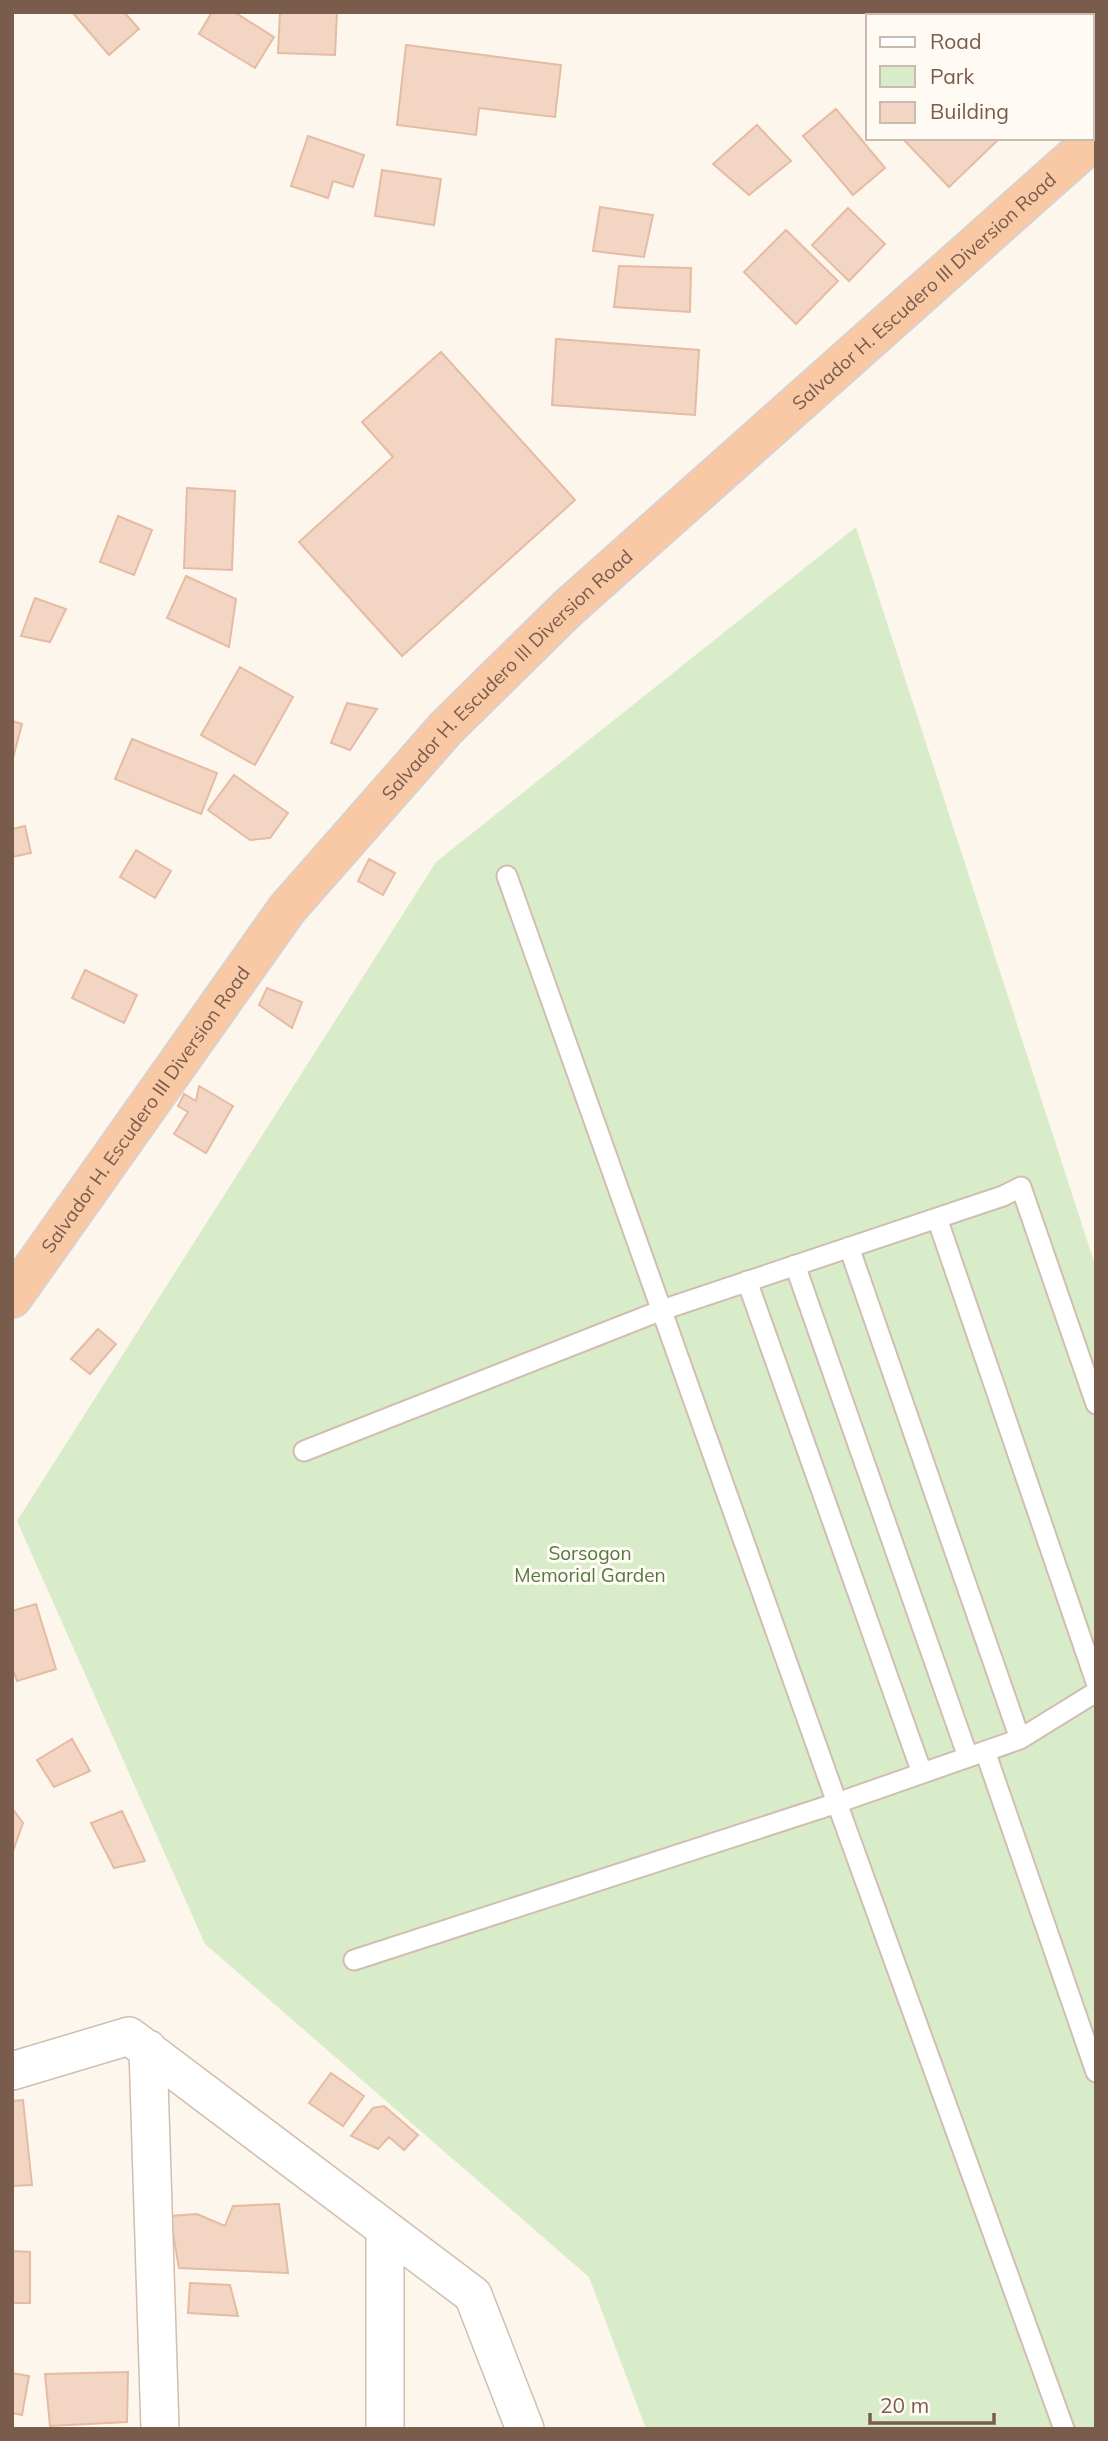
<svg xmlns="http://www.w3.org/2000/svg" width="1108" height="2441" viewBox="0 0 1108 2441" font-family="Mulish,sans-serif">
	<rect width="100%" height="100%" fill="#fdf6ec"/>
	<path fill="#d8ecc9" d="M856 527 1096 1268V2429H646L589 2277 205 1944 17 1521 436 862Z"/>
	<path fill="#f3d5c3" stroke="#e6bba3" stroke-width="2" d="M72 12H124L139 29 109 55Z
		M212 12H234L274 37 255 68 199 34Z
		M280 12H337L335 55 278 53Z
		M985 12H1091L1096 16V59L1092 63V16H988Z
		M406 45 561 65 555 117 479 108 476 135 397 125Z
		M836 109 885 168 853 195 803 136Z
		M757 125 791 161 749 195 713 164Z
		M308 136 364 155 353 187 333 181 328 198 291 186Z
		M902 138H1000L949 187Z
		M382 170 441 179 434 225 375 216Z
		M600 207 653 215 644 257 593 251Z
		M848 208 885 244 849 281 812 245Z
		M786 230 838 281 796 324 744 272Z
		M619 266 691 268 690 312 614 307Z
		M556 339 699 350 695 415 552 405Z
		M441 352 575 500 402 656 299 542 393 457 362 422Z
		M187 488 235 491 232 570 184 568Z
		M118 516 152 530 134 575 100 562Z
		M186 576 236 599 229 647 167 618Z
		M35 598 66 609 50 642 21 636Z
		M240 667 293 697 255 765 201 735Z
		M347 703 377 709 350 750 331 743Z
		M12 721 22 724 13 758H12Z
		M132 739 217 773 201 814 115 779Z
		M234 775 288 813 270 838 250 840 208 810Z
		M25 826 31 853 12 857V829Z
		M136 850 171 871 155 898 120 877Z
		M369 859 395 873 383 895 358 881Z
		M85 970 137 995 124 1023 72 998Z
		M267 988 302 1002 292 1028 259 1005Z
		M199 1086 233 1106 206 1153 174 1134 188 1112 178 1106 184 1094 196 1101Z
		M98 1329 116 1344 90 1374 71 1359Z
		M36 1604 56 1669 17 1681 12 1667V1611Z
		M72 1739 90 1771 54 1787 37 1760Z
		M12 1808 23 1823 12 1854Z
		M122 1811 145 1861 114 1868 91 1823Z
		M331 2073 364 2096 343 2126 309 2103Z
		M23 2100 32 2185 12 2186V2101Z
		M384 2106 418 2135 404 2150 389 2137 378 2149 351 2136 373 2108Z
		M279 2204 288 2273 179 2268 170 2216 197 2214 225 2226 233 2206Z
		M12 2251 30 2252V2303H12Z
		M190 2283 230 2285 238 2316 188 2313Z
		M128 2372 127 2422 50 2426 45 2374Z
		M12 2373 29 2376 22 2415 12 2413Z"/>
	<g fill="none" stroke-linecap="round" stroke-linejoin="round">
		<defs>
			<path id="service" d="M507 876 837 1803 1064 2429
				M937 1218 1096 1682
				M849 1247 1020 1739
				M795 1265 968 1757
				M747 1281 922 1773
				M304 1451 662 1310 1003 1196 1021 1187 1096 1404
				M985 1751 1096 2072
				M354 1960 837 1803 1020 1739 1096 1692"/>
			<path id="minor" d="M148 2049 160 2429
				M12 2071 129 2036 473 2295 525 2429
				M385 2429V2229"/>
			<g id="trunk">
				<path id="s1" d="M12 1298 287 909 446 728 568 608 1096 138"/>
			</g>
		</defs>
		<use href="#service" stroke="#d1beb0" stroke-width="23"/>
		<use href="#minor" stroke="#d1beb0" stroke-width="40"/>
		<use href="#trunk" stroke="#dad1cd" stroke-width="42"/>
		<use href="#service" stroke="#fff" stroke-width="19"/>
		<use href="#minor" stroke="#fff" stroke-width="37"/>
		<use href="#trunk" stroke="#f9c8a4" stroke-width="38"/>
	</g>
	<g text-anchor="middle" stroke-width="6" stroke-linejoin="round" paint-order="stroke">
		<g font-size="19" fill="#7a5c4d" stroke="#fffaf3">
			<text dy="7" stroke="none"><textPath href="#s1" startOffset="1365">Salvador H. Escudero III Diversion Road</textPath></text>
			<text dy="7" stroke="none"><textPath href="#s1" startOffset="798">Salvador H. Escudero III Diversion Road</textPath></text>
			<text dy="7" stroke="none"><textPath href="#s1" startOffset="231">Salvador H. Escudero III Diversion Road</textPath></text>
		</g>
		<g font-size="19" fill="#537a41" stroke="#fffaf3">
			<text x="590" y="1560">Sorsogon<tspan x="590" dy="22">Memorial Garden</tspan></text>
		</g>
	</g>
	<rect width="1108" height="2441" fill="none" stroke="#7a5c4d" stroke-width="28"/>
	<rect x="866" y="14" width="228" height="126" fill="#fffaf3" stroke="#cabbb1" stroke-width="2"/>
	<rect x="880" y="37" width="35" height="10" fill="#ffffff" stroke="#cabbb1" stroke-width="2"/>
	<text x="930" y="49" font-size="21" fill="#7a5c4d">Road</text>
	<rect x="880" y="66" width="35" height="21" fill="#d8ecc9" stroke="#cabbb1" stroke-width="2"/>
	<text x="930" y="84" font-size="21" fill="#7a5c4d">Park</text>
	<rect x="880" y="102" width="35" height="21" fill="#f3d5c3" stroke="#cabbb1" stroke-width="2"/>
	<text x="930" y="119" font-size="21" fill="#7a5c4d">Building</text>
	<path d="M870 2413v10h124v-10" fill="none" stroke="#7a5c4d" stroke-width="3.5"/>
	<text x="880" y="2413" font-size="21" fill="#7a5c4d" stroke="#fffaf3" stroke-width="5" paint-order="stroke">20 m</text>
</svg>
